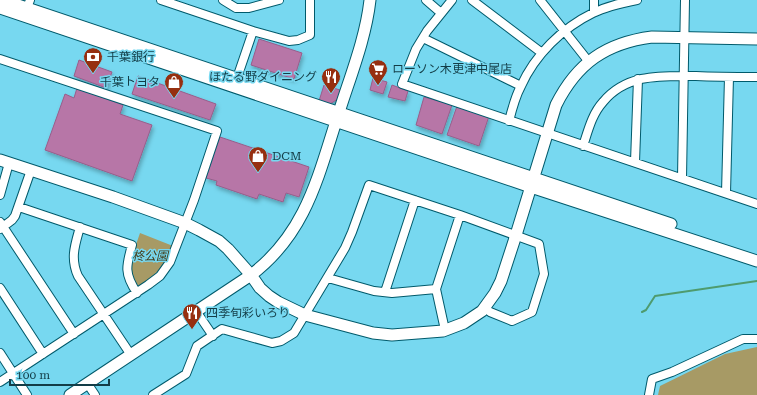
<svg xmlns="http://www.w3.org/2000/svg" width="757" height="395" viewBox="0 0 757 395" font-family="'Roboto Serif','Noto Sans JP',serif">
	<defs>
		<filter id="shadow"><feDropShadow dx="1.5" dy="3" stdDeviation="2" flood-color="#0004"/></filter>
	</defs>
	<rect width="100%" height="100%" fill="#77d8f0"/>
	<path fill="#a79a65" d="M140 233 173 246C163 267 159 273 139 286 123 272 135 249 140 233Z
		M757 347V395H658L660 386 725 354Z"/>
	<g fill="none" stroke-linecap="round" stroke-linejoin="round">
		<path stroke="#4e9b6e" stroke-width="2" d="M642 312 646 310 655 296 757 281"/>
	</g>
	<path fill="#b776a7" stroke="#985e8b" filter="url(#shadow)" d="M259 39 302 53 294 79 251 65Z
		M79 60 112 72 106 88 74 76Z
		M138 76 216 104 210 120 132 94Z
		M373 78 387 82 383 94 370 90Z
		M324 85 343 91 341 97 330 104 319 101Z
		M392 85 408 91 405 101 388 97Z
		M77 88 123 105 120 114 152 125 132 181 45 150 65 94 74 98Z
		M424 97 452 105 442 134 416 125Z
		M457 106 489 116 479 146 447 135Z
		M220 137 309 167 299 197 286 193 283 202 259 194 257 199 216 185 217 181 206 178Z"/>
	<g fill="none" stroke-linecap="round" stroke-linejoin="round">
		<defs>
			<path id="street" d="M161 0 253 31 289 41 298 40 310 35V0
				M223 0 236 8H249L279 0
				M426 0 441 13
				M452 0 427 31 416 49 402 84 757 204
				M472 0 542 53
				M540 0 589 62
				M27 8 30 0
				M594 12V0
				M423 38 521 86
				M0 59 217 131 194 200 170 262 160 276 148 285 0 382
				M237 78 253 31
				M509 121C512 109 515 97 521 86 535 55 562 28 593 13 607 6 622 3 637 0
				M583 146C588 131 592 114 603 102 627 73 662 76 696 76 716 77 737 77 757 77
				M635 162 638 79
				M682 178 685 0
				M726 193 729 77
				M0 195 9 163
				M19 207 132 245C126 266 124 274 137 293
				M0 222 74 334
				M80 227C75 245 70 258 78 276L131 355
				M0 229 12 220 15 216 31 170
				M328 278 374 291 392 293 436 289
				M0 288 43 354
				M385 292 415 200
				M196 311 213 336
				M445 330 436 289 460 215
				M0 353 27 395
				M87 383 95 395
				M153 395 186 374 197 346 222 329 272 343 281 341 294 333 345 248 352 232 369 185 460 215 539 244 544 274 532 312 512 321 490 312 484 307
				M649 395 652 379 672 372 743 339H757"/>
			<path id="secondary" d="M3 0 671 224
				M0 8 531 187 757 261
				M0 160 113 197 185 223 199 230 219 241 228 249 251 275 260 288 269 296 278 302 305 315 373 333 392 335 443 331 464 323 482 311 495 293 501 281 516 235 556 105C577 63 606 43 652 37L757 39
				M70 395 251 275C309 231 319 171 341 106 352 72 366 36 370 0"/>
		</defs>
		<use href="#street" stroke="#005a6b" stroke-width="10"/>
		<use href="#secondary" stroke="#005a6b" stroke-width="13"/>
		<use href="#street" stroke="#fff" stroke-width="8"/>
		<use href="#secondary" stroke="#fff" stroke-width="11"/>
	</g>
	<defs>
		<symbol id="bank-pin" viewBox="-11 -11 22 30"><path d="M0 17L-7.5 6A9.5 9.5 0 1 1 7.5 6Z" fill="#962f10" stroke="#77d8f0"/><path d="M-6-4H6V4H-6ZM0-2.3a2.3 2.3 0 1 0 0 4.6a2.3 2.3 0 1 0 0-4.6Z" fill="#fff"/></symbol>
		<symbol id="supermarket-pin" viewBox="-11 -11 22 30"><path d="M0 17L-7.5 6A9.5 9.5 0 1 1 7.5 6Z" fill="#962f10" stroke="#77d8f0"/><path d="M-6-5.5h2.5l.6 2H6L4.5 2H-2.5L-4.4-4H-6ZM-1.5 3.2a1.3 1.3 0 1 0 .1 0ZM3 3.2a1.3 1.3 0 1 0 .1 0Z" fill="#fff"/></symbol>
		<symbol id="restaurant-pin" viewBox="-11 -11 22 30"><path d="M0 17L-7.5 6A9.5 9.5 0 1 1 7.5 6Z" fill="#962f10" stroke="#77d8f0"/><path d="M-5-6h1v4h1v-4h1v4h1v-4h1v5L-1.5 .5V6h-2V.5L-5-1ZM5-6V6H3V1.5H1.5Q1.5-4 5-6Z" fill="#fff"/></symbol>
		<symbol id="shop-pin" viewBox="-11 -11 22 30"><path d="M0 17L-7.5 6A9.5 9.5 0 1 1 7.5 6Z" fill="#962f10" stroke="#77d8f0"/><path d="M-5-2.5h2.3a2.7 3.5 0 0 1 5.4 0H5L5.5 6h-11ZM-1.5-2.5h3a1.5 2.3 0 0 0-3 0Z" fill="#fff"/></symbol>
	</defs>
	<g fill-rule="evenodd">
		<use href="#bank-pin" x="82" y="46" width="22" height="30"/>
		<use href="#supermarket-pin" x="367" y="58" width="22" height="30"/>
		<use href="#restaurant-pin" x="320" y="66" width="22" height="30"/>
		<use href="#shop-pin" x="163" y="71" width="22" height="30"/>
		<use href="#shop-pin" x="247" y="145" width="22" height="30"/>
		<use href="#restaurant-pin" x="181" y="302" width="22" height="30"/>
	</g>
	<g text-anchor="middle" stroke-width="3" stroke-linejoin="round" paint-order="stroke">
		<g font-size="12" fill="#133d47" stroke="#77d8f0" text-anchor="start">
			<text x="107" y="61">千葉銀行</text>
			<text x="392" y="73">ローソン木更津中尾店</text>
			<text x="317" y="81" text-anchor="end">ほたる野ダイニング</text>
			<text x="160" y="86" text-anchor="end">千葉トヨタ</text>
			<text x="272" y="160">DCM</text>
			<text x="206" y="317">四季旬彩いろり</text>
		</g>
		<g font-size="12" font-style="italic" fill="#453d19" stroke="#77d8f0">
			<text x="150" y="260">柊公園</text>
		</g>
	</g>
	<path d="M10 379v6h99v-6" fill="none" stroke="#133d47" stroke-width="2"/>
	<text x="16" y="379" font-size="12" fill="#133d47" stroke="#77d8f0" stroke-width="3" paint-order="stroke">100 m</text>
</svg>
